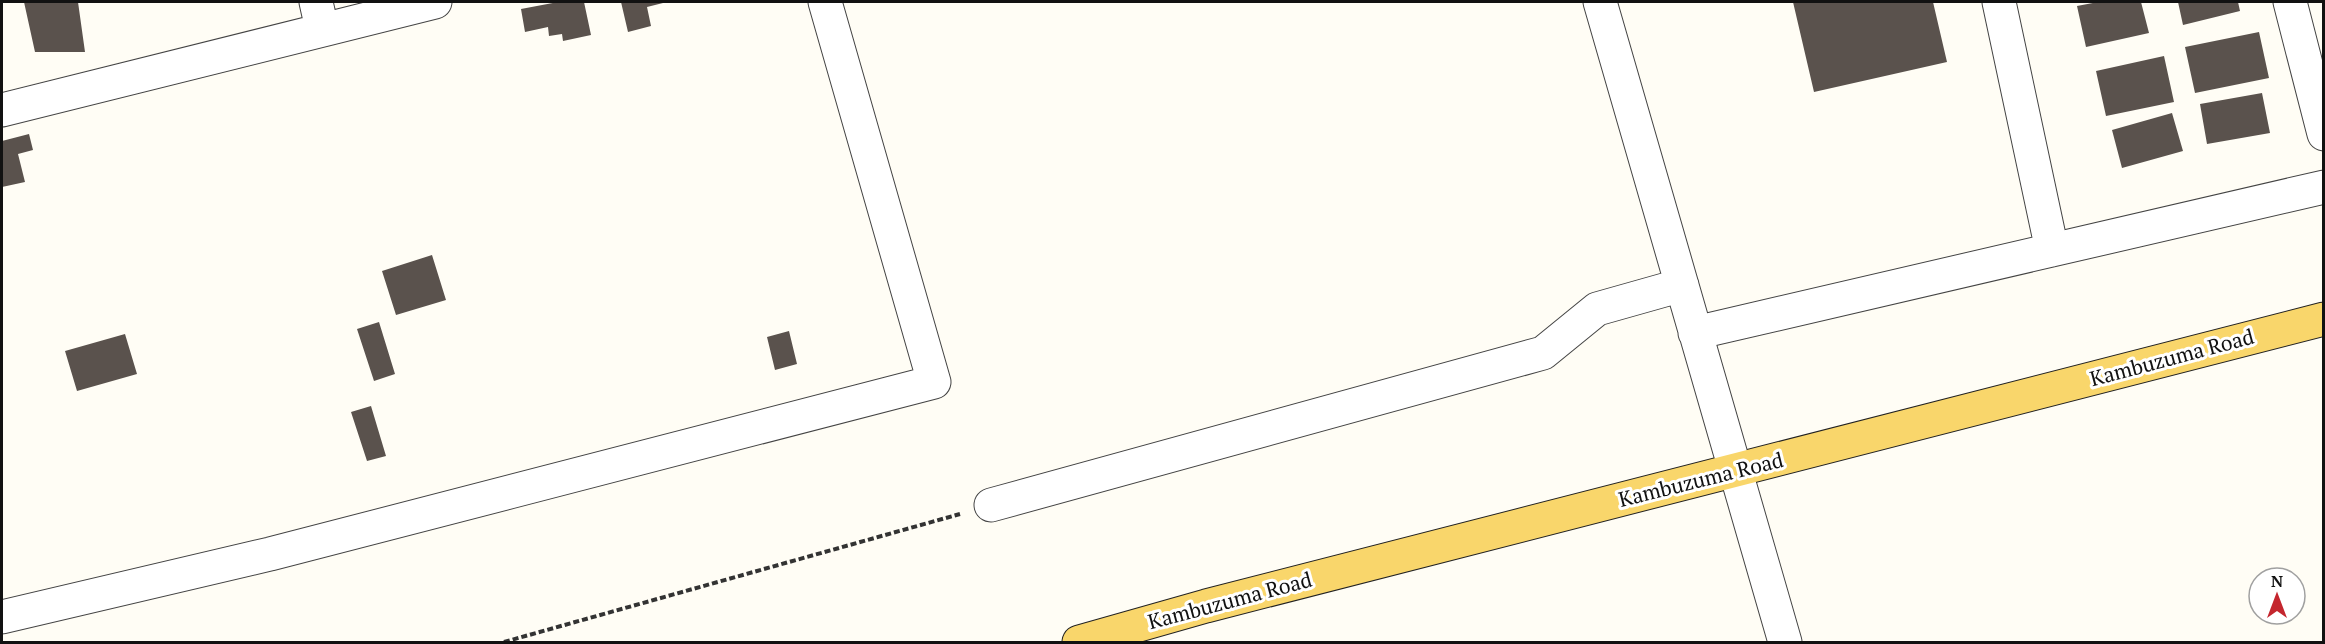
<svg xmlns="http://www.w3.org/2000/svg" width="2325" height="644" viewBox="0 0 2325 644" font-family="'PT Serif',serif">
	<rect width="100%" height="100%" fill="#fffdf5"/>
	<path fill="#5a524d" d="M24 2H78L85 52H35Z
		M558 2H584L591 35 563 41 562 34 549 36 548 27 525 32 521 9Z
		M621 2H667L647 7 651 26 628 32Z
		M1793 2H1933L1947 62 1814 92Z
		M2098 2H2141L2149 33 2086 47 2077 6Z
		M2178 2H2238L2240 11 2183 25Z
		M2259 32 2269 78 2195 93 2185 47Z
		M2164 56 2174 102 2106 116 2096 71Z
		M2262 93 2270 133 2207 144 2200 104Z
		M2172 113 2183 151 2122 168 2112 130Z
		M29 134 33 150 18 154 25 182 2 187V141Z
		M432 255 446 300 396 315 382 271Z
		M379 322 395 374 374 381 357 329Z
		M789 331 797 364 775 370 767 337Z
		M125 334 137 374 77 391 65 351Z
		M371 406 386 456 367 461 351 412Z"/>
	<g fill="none" stroke-linecap="round" stroke-linejoin="round">
		<defs>
			<path id="minor" d="M316 2 322 29
				M1600 2 1785 642
				M1999 2 2052 250 2324 187
				M2290 2 2324 134
				M2 110 435 2
				M1695 333 2052 250
				M991 505 1543 353 1597 309 1682 285
				M2 617 270 554 934 382 825 2"/>
			<path id="major" d="M1079 642 1206 606 2324 319"/>
		</defs>
		<use href="#minor" stroke="#444" stroke-width="35"/>
		<use href="#major" stroke="#222" stroke-width="35"/>
		<path stroke="#333" stroke-width="4" stroke-dasharray="6 3" stroke-linecap="butt" d="M504 642 960 514"/>
		<use href="#minor" stroke="#fff" stroke-width="33"/>
		<use href="#major" stroke="#f9d66b" stroke-width="33"/>
	</g>
	<g text-anchor="middle" stroke-width="6" stroke-linejoin="round" paint-order="stroke">
		<g font-size="21" fill="#111" stroke="#fff">
			<text transform="translate(2172 358) rotate(-15)" y="7">Kambuzuma Road</text>
			<text transform="translate(1701 480) rotate(-14)" y="7">Kambuzuma Road</text>
			<text transform="translate(1230 601) rotate(-15)" y="7">Kambuzuma Road</text>
		</g>
	</g>
	<rect width="2325" height="644" fill="none" stroke="#111111" stroke-width="6"/>
	<g transform="translate(2277 596)"><circle r="28" fill="#ffffff" stroke="#a0a0a0" stroke-width="1.5"/>
	<path d="M0-4.5L10 22L0 15L-10 22Z" fill="#c4262e"/>
	<text y="-9" font-size="16" font-weight="bold" text-anchor="middle" fill="#111111">N</text>
	</g>
</svg>
